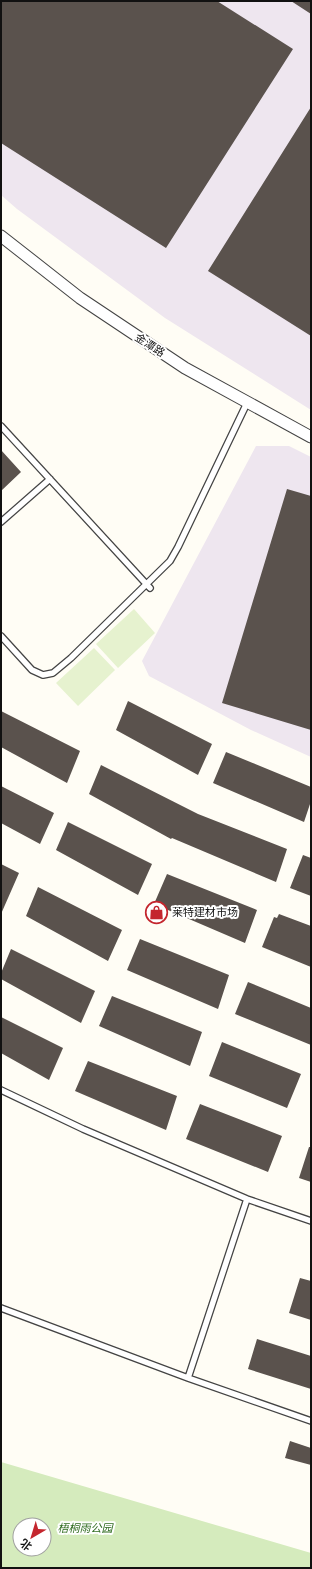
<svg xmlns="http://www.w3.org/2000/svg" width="312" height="1569" viewBox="0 0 312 1569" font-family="'Times New Roman','Noto Sans SC',serif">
	<rect width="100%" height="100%" fill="#fffdf5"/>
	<path fill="#eee6ef" d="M1 1H311V410L165 318 17 209 1 195Z
		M256 446H289L311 457V757L251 730 149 676 142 661Z"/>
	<path fill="#d5ebbd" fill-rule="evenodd" d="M1 1462 311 1553V1568H1ZM20 1525H44V1549H20Z"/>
	<path fill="#e6f2cf" d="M134 609 155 633 118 668 96 644Z
		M94 648 115 670 78 706 56 683Z"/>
	<path fill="#5a524d" d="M1 1H217L293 49 166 248 1 143Z
		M291 1H311V14Z
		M311 107V336L208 271Z
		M1 450 21 472 1 491Z
		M287 489 311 496V730L222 703Z
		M128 701 212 744 198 775 116 730Z
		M1 711 80 751 67 783 1 747Z
		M226 752 311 787V801L304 822 213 783Z
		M101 765 198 814 287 849 276 882 172 838 171 839 89 794Z
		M1 786 54 813 40 844 1 823Z
		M68 822 152 864 138 895 56 850Z
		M303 855 311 858V896L290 888Z
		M1 864 19 873 1 914Z
		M167 874 257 910 245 943 154 904Z
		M38 887 122 930 108 961 26 916Z
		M279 914 311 926V967L262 947 274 917 277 918Z
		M140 939 229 975 218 1009 127 970Z
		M11 949 95 991 81 1023 1 979V973Z
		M248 982 311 1008V1045L235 1014Z
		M112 996 202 1032 190 1066 99 1026Z
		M1 1017 63 1048 49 1080 1 1053Z
		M222 1042 301 1074 287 1108 209 1076Z
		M88 1061 177 1096 166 1130 75 1091Z
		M200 1104 282 1136 268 1172 186 1139Z
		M309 1147H311V1182L299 1178Z
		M300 1278 311 1281V1320L289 1313Z
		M257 1339 311 1356V1389L248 1369Z
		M290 1441 311 1448V1465L285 1458Z"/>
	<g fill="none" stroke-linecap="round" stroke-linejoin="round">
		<defs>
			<path id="service" d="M1 426 150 588
				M1 522 50 479
				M1 636 32 670 43 675 53 673 71 658 170 561 178 547 247 403
				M1 1090 83 1129 247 1199 311 1221
				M1 1308 188 1378 311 1421
				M188 1378 247 1199"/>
			<path id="minor" d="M1 236 80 298 185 368 311 437"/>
		</defs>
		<use href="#service" stroke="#444" stroke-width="8"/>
		<use href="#minor" stroke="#444" stroke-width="13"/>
		<use href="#service" stroke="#fff" stroke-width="5.5"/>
		<use href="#minor" stroke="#fff" stroke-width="11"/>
	</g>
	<defs>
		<symbol id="shop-ring" viewBox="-11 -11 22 22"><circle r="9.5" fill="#fff" stroke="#c4262e" stroke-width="1.5"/><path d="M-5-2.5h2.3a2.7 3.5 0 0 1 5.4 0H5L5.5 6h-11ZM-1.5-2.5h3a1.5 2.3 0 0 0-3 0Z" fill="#c4262e"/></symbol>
	</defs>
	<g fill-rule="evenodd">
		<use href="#shop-ring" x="144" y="900" width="25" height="25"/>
	</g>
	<g text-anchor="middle" stroke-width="4" stroke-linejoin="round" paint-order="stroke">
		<g font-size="11" fill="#111" stroke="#fff">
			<text transform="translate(150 345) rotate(33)" y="4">金潭路</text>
		</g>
		<g font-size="11" fill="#111" stroke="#fff" text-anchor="start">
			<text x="172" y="916">莱特建材市场</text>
		</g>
		<g font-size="11" font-style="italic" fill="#2f6b1f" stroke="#fff">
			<text x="85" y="1532">梧桐雨公园</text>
		</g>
	</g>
	<rect width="312" height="1569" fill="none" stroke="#111111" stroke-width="4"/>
	<g transform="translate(32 1537) rotate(218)"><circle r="19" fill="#ffffff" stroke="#a0a0a0"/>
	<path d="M0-3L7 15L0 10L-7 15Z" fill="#c4262e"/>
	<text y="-6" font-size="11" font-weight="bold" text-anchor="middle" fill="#111111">北</text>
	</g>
</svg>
